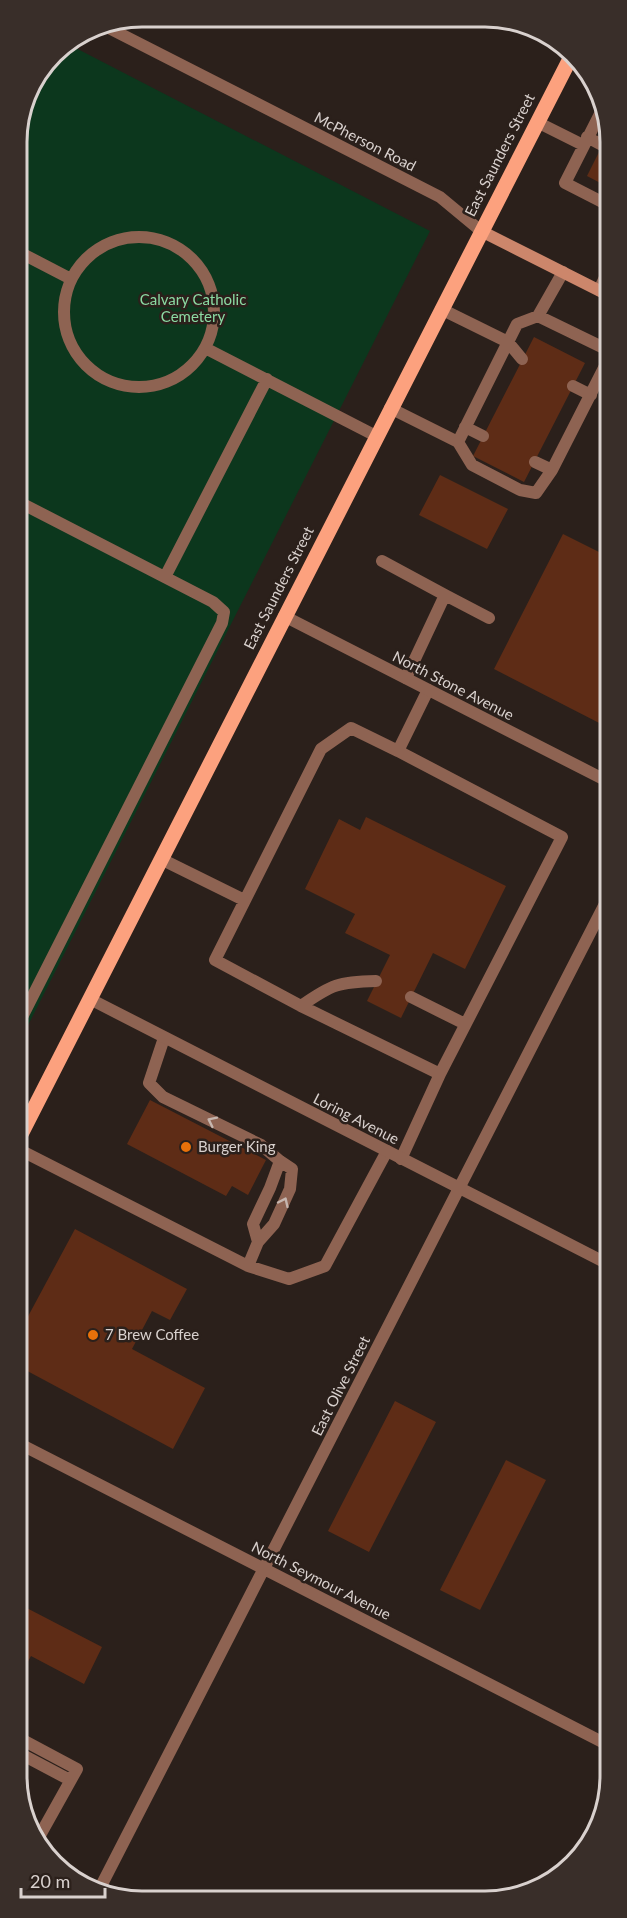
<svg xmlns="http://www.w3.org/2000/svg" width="627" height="1918" viewBox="0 0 627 1918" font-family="Lato,sans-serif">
	<rect width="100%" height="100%" fill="#2b201b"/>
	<path fill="#0c371d" d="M66 43 430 231 18 1045 17 133 29 87 59 48Z"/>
	<path fill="#5e2c16" d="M608 134V187L587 176Z
		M534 337 585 363 524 482 473 456Z
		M440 475 508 509 487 549 419 515Z
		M563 534 609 557V728L494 669Z
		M366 817 506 886 465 969 433 953 401 1018 367 1001 390 955 345 933 355 914 305 889 339 819 360 830Z
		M150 1100 266 1160 248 1195 232 1186 226 1196 127 1144Z
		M75 1229 187 1289 170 1320 152 1311 132 1349 205 1388 173 1449 18 1366V1335Z
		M395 1401 436 1422 369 1552 328 1531Z
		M506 1460 546 1480 480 1610 440 1590Z
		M19 1604 102 1647 84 1684 31 1656 20 1676H19Z"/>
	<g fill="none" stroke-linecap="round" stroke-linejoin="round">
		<path stroke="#8e6352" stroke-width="12" d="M603 108 565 183 608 205
			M537 122 583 145
			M587 137 602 145
			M64 312a75 75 0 1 1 150 0a75 75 0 1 1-150 0Z
			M17 251 71 279
			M599 290 608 271
			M441 309 508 342 522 359
			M538 316 563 272
			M205 348 376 436
			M573 386 591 395
			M390 408 458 442 472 465 520 490 536 493 552 470 608 360
			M465 427 483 436
			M458 442 517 324 538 316 608 350
			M535 462 552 470
			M17 501 213 602 224 612 222 623 18 1025
			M382 561 445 595
			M165 577 267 379
			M406 678 445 595 489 618
			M398 751 351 728 321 749 215 960 301 1006 440 1074 562 837 398 751 428 690
			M161 859 244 900
			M411 997 465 1024
			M301 1006C332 984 339 982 376 981
			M164 1038 149 1083 163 1097 261 1145 280 1161 292 1169 290 1189 274 1224 258 1242 248 1266
			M18 1149 248 1266 289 1279 325 1266 387 1151
			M401 1159 440 1074
			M258 1242 253 1224 270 1188 280 1161
			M19 1738 77 1769 39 1837
			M19 1753 70 1780"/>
		<path stroke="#8e6352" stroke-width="12" d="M101 24 440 197 481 231
			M284 616 609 782
			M90 999 610 1265
			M18 1443 610 1746
			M99 1890 609 896"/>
		<path stroke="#cc866b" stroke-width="12" d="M481 231 608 295"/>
		<path stroke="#fca17e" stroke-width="15" d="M18 1140 573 53"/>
	</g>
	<defs><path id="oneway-chevron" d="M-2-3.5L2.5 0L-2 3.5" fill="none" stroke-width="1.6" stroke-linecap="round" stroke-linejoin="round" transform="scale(1.5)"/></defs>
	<g stroke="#c6b6af">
		<use href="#oneway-chevron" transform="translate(212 1121) rotate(-154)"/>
		<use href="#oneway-chevron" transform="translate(284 1202) rotate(-65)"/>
	</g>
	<g fill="#e8710a" stroke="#2b201b" stroke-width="2">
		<circle cx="186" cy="1147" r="6"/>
		<circle cx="93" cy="1335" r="6"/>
	</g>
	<g text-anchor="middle" stroke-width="5" stroke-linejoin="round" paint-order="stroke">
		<g font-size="15" fill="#d9d1ce" stroke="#2b201b">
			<text transform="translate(365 142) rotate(27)" y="5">McPherson Road</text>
			<text transform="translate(500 155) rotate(-63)" y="5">East Saunders Street</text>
			<text transform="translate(279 588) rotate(-63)" y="5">East Saunders Street</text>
			<text transform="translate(453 686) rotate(27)" y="5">North Stone Avenue</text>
			<text transform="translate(356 1119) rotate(27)" y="5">Loring Avenue</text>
			<text transform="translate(341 1386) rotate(-63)" y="5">East Olive Street</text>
			<text transform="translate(321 1581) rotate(27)" y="5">North Seymour Avenue</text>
		</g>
		<g font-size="15" fill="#8bdaa3" stroke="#2b201b">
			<text x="193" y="305">Calvary Catholic<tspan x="193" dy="17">Cemetery</tspan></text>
		</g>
		<g font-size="15" fill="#d9d1ce" stroke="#2b201b" text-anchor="start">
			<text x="198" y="1152">Burger King</text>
			<text x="105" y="1340">7 Brew Coffee</text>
		</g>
	</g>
	<path d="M0 0H627V1918H0ZM142 27H485A115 115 0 0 1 600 142V1776A115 115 0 0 1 485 1891H142A115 115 0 0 1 27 1776V142A115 115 0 0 1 142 27Z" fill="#392e29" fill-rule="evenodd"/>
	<path fill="none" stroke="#d9d1ce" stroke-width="3" d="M142 27H485A115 115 0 0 1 600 142V1776A115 115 0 0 1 485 1891H142A115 115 0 0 1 27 1776V142A115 115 0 0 1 142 27Z"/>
	<path d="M21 1888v9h84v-9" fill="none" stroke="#d9d1ce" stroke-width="3"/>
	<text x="30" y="1888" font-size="18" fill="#d9d1ce" stroke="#2b201b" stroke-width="4.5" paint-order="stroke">20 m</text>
</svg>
